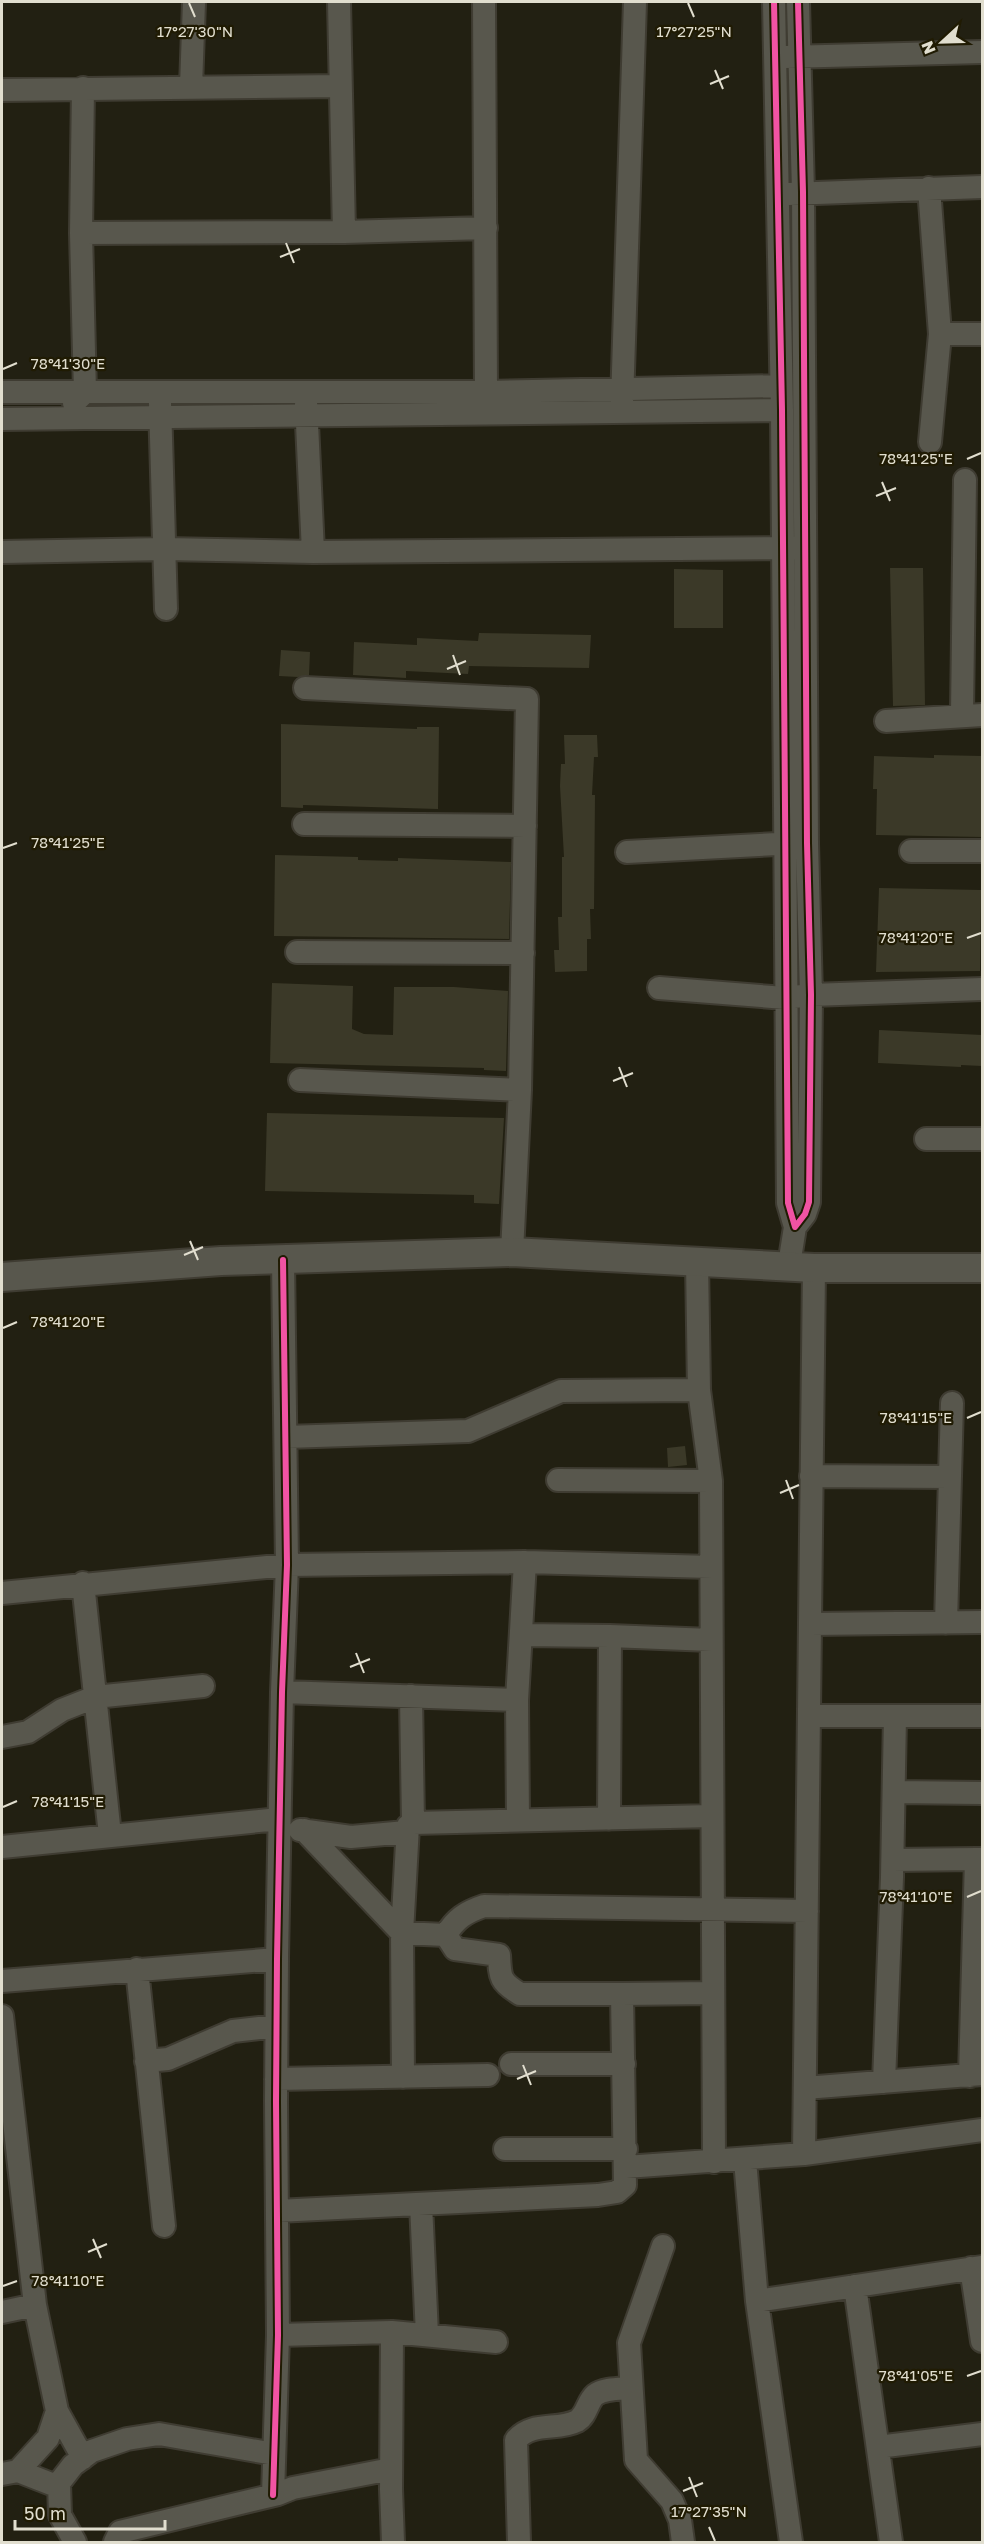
<svg xmlns="http://www.w3.org/2000/svg" width="984" height="2544" viewBox="0 0 984 2544" font-family="'Golos Text',sans-serif">
	<rect width="100%" height="100%" fill="#222012"/>
	<path fill="#3b3928" d="M890 568H923L925 705 893 706Z
		M674 569 723 570V628H674Z
		M479 633 591 635 589 668 469 666 468 674 406 671V678L353 675 354 642 417 645V638L478 641Z
		M281 650 310 652 309 675 298 677 279 676Z
		M281 724 417 729V727H439L438 809 303 805V808L281 807Z
		M564 735H597L598 757H594L592 795H595L594 909H590L591 939H587V971L555 972 554 950H559L558 917H562V857H564L560 786 561 764H565Z
		M934 755 982 756V837L876 835 877 789H873L874 756 934 758Z
		M275 855 358 857V860L398 861V858L511 862 509 939 274 936Z
		M879 888 981 890 980 971 876 972Z
		M272 983 353 986 352 1029 364 1034 393 1035 394 987H454L508 991 506 1071 484 1070V1068L270 1063Z
		M879 1030 982 1035V1066L961 1065V1067L878 1063Z
		M267 1113 504 1118 499 1204 474 1203V1195L265 1191Z
		M685 1446 687 1465 668 1467 667 1448Z"/>
	<g fill="none" stroke-linecap="round" stroke-linejoin="round">
		<defs>
			<path id="minor" d="M339 2 344 232
				M774 2 782 410 788 1203 795 1227 805 1214 809 1202 811 995 807 843 803 192 798 2
				M786 57 982 52
				M191 87 194 2
				M2 90 340 86
				M929 188 940 334 930 442
				M789 194 982 187
				M81 233 344 232 486 228
				M940 334H982
				M2 392H486L781 386
				M306 402 313 552 799 548
				M622 402 635 2
				M74 403 85 392 81 233 83 88
				M160 403 166 609
				M478 403 486 392 484 2
				M2 419 782 410
				M2 552 165 549 313 552
				M305 688 527 699 520 1090 512 1252
				M962 714 965 480
				M886 721 982 715
				M304 824 525 826
				M911 851H982
				M627 852 797 843
				M297 952 523 953
				M659 988 785 998 811 995 982 989
				M300 1080 520 1090
				M926 1139H982
				M697 1261 699 1390 711 1481 714 2162
				M789 1265 795 1227
				M286 1437 468 1431 561 1391 699 1390
				M811 1476 949 1477
				M558 1480 711 1481
				M83 1583 110 1835
				M2 1593 287 1565 525 1562 711 1567
				M946 1623 952 1403
				M811 1624 982 1622
				M521 1635 610 1636 711 1640
				M282 1692 517 1700
				M411 1696 413 1823
				M810 1716H982
				M2 1737 28 1732 62 1710 95 1697 203 1686
				M894 1792 982 1793
				M609 1819 610 1636
				M518 1820 517 1700 525 1562
				M300 1830 351 1837 406 1832
				M2 1847 279 1819
				M893 1860 976 1859
				M446 1935C455 1919 466 1912 484 1906L807 1911
				M137 1969 164 2226
				M2 1981 277 1959
				M622 1994 713 1993
				M2 2016 35 2305 57 2411 48 2438 18 2471 2 2474
				M146 2061 168 2059 233 2031 276 2026
				M511 2064H624
				M970 2076 976 1859H982
				M403 2077 402 1933 408 1826 413 1823 712 1816
				M276 2079 488 2075
				M884 2082 892 1877 895 1716
				M805 2088 982 2074
				M505 2149H626
				M804 2154 814 1268
				M745 2160 757 2301 791 2542
				M626 2167 804 2154 982 2130
				M421 2204 427 2335
				M277 2211 598 2195 617 2192 625 2185 622 1994H520C500 1982 500 1978 499 1955L455 1949 446 1935 402 1933 304 1830
				M663 2246 629 2343 636 2460 672 2501 680 2520 683 2542
				M971 2268 982 2341
				M855 2286 891 2542
				M757 2301 982 2267
				M2 2312 35 2305
				M392 2332 391 2489 393 2542
				M278 2335 392 2332 496 2342
				M57 2411 83 2458
				M878 2447 982 2434
				M18 2471 59 2487
				M273 2495 278 2335 276 2102 277 1959 282 1692 287 1565 283 1260
				M75 2542 60 2515 59 2483 73 2465 92 2451 127 2439 159 2434 274 2454
				M115 2542 120 2532 278 2494 293 2488 391 2469
				M519 2542 516 2440C532 2421 557 2431 577 2421 587 2415 587 2402 595 2395 604 2388 621 2389 631 2388"/>
			<path id="tertiary" d="M2 1277 221 1261 512 1252 814 1268H982"/>
		</defs>
		<use href="#minor" stroke="#3f3c32" stroke-width="26"/>
		<use href="#tertiary" stroke="#3f3c32" stroke-width="32"/>
		<use href="#minor" stroke="#58574d" stroke-width="22"/>
		<use href="#tertiary" stroke="#58574d" stroke-width="28"/>
		<defs>
			<path id="cycleway" d="M774 2 782 410 788 1203 795 1227 805 1214 809 1202 811 995 807 843 803 192 798 2
				M273 2495 278 2335 276 2102 277 1959 282 1692 287 1565 283 1260"/>
		</defs>
		<use href="#cycleway" stroke="#201b03" stroke-width="10"/>
		<use href="#cycleway" stroke="#f153a3" stroke-width="6"/>
	</g>
	<path fill="none" stroke="#e1decf" stroke-width="2" d="M189 3 195 17M688 3 694 17M715 70 723 89M710 84 729 76M286 243 294 263M280 257 300 249M3 369 17 363M967 459 981 453M882 482 890 501M876 496 896 488M453 655 460 675M447 669 466 661M3 848 17 843M967 938 981 933M619 1067 627 1087M613 1081 633 1073M190 1241 198 1260M184 1255 203 1247M3 1328 17 1322M967 1418 981 1412M786 1480 793 1499M780 1493 799 1485M356 1653 364 1673M350 1667 370 1659M3 1807 17 1801M967 1897 981 1891M523 2065 531 2085M517 2079 536 2071M93 2239 101 2258M88 2252 107 2244M3 2286 17 2281M967 2376 981 2371M689 2477 697 2497M683 2491 703 2483M709 2527 715 2541"/>
	<g font-size="15" text-anchor="middle" fill="#e1decf" stroke="#201b03" stroke-width="4.5" stroke-linejoin="round" paint-order="stroke">
		<text x="694" y="37">17°27'25"N</text>
		<text x="195" y="37">17°27'30"N</text>
		<text x="68" y="369">78°41'30"E</text>
		<text x="916" y="464">78°41'25"E</text>
		<text x="68" y="848">78°41'25"E</text>
		<text x="916" y="943">78°41'20"E</text>
		<text x="68" y="1327">78°41'20"E</text>
		<text x="916" y="1423">78°41'15"E</text>
		<text x="68" y="1807">78°41'15"E</text>
		<text x="916" y="1902">78°41'10"E</text>
		<text x="68" y="2286">78°41'10"E</text>
		<text x="916" y="2381">78°41'05"E</text>
		<text x="709" y="2517">17°27'35"N</text>
	</g>
	<rect width="984" height="2544" fill="none" stroke="#e1decf" stroke-width="6"/>
	<g transform="translate(942 42) rotate(248)" stroke="#201b03" stroke-width="4.5" paint-order="stroke">
	<path d="M0-4.5L10 22L0 15L-10 22Z" fill="#e1decf"/>
	<text y="-9" font-size="16" font-weight="bold" text-anchor="middle" fill="#e1decf">N</text>
	</g>
	<path d="M15 2520v9h150v-9" fill="none" stroke="#e1decf" stroke-width="3"/>
	<text x="24" y="2520" font-size="18" fill="#e1decf" stroke="#201b03" stroke-width="4.5" paint-order="stroke">50 m</text>
</svg>
